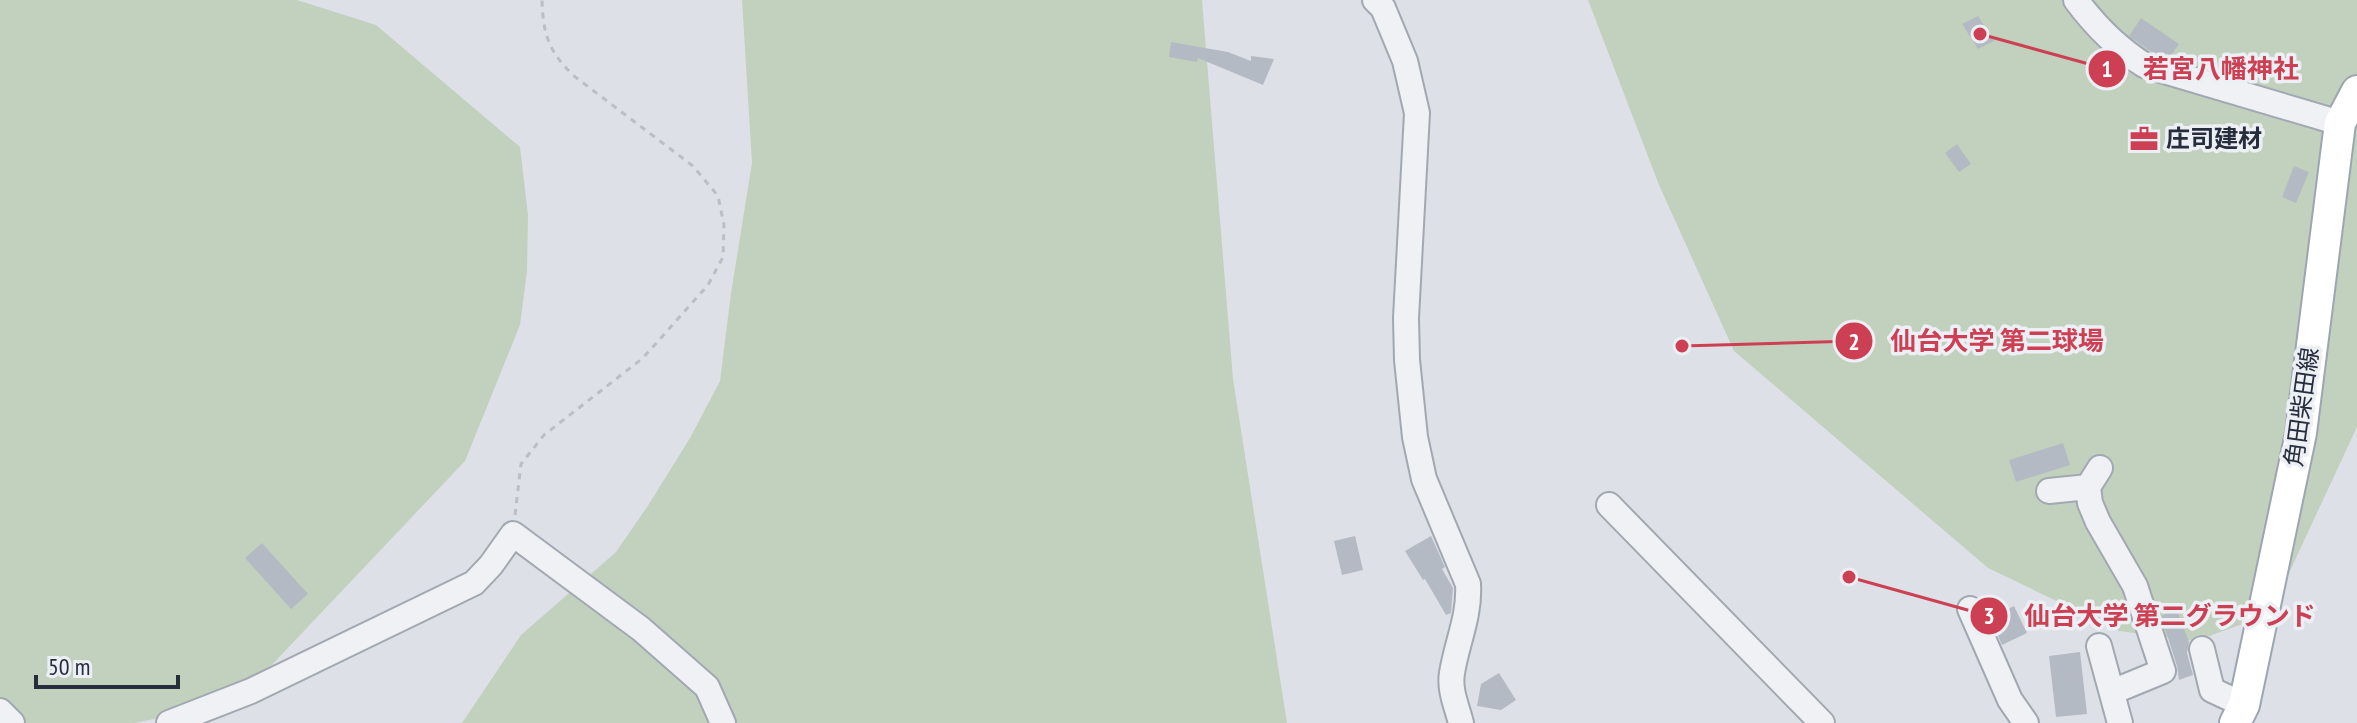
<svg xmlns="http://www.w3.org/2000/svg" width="2357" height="723" viewBox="0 0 2357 723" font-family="'PT Sans Narrow','Noto Sans JP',sans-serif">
	<rect width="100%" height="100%" fill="#dde1e7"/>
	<path fill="#c2d1be" d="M0 0H297L376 25 520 147 528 215 527 271 520 325 465 461 230 709 185 713 134 723H0Z
		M742 0H1202L1233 379 1287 723H462L521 635 616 552 649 504 690 438 720 381 731 293 752 163Z
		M1588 0H2357V427L2275 603 2254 620 2195 641 2119 631 1988 568 1734 351 1659 185Z"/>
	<path fill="#b4bac3" d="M1978 16 1994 41 1978 49 1962 24Z
		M2141 18 2179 44 2170 57 2150 51 2129 36Z
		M1171 42 1228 52 1251 61V56L1274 59 1263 85 1198 58 1197 62 1169 57Z
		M1957 144 1971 164 1959 172 1945 153Z
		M2294 166 2309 172 2296 203 2282 197Z
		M2063 443 2070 465 2016 482 2009 460Z
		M1355 536 1363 570 1342 575 1334 541Z
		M1431 536 1445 567 1442 569 1453 588 1451 613 1446 615 1425 579 1423 580 1405 551Z
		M262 543 308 594 291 609 245 558Z
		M2014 606 2027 633 2002 645 1990 618Z
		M2177 610 2189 642 2187 653 2193 675 2179 680 2177 666 2161 616Z
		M2080 652 2087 714 2056 717 2049 656Z
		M1499 673 1516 700 1501 710 1477 706 1481 684Z"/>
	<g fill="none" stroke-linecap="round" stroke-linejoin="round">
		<defs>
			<path id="minor" d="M1375 0 1383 8 1405 61 1417 113 1406 318 1407 360 1415 437 1424 479 1468 584C1470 616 1457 642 1452 673 1449 690 1457 707 1461 723
				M2076 0C2096 27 2116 47 2144 65L2340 123
				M2100 468 2088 487 2090 503 2098 522 2135 586 2163 671 2112 692
				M2049 491 2088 487
				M1609 505 1822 723
				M1970 609 2010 700 2026 723
				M2099 646 2120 723
				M2202 649 2212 690 2244 705
				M0 711 12 723
				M169 723 251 691 474 583 491 565 513 534 641 629 707 687 723 723"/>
			<path id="major" d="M2235 723 2244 705 2301 433 2340 123 2357 91"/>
		</defs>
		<use href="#minor" stroke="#a2a8b1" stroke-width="28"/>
		<use href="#major" stroke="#9ca5b2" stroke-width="34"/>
		<path stroke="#bbbec5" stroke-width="3" stroke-dasharray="6 6" stroke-linecap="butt" d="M515 515 521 464 544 435 643 358 708 285 723 257 724 225 718 196 693 166 574 76C549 52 543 35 542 0"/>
		<use href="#minor" stroke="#eff1f5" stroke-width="24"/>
		<use href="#major" stroke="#fff" stroke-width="30"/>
	</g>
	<defs>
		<symbol id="office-bare" viewBox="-9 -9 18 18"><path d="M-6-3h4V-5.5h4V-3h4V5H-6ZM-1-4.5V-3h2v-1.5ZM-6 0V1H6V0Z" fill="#cd4054" stroke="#eceff4" stroke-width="2.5" paint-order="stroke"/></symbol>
	</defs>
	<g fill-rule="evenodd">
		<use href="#office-bare" x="2124" y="119" width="40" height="40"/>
	</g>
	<g text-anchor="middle" stroke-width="7" stroke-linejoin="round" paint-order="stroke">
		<g font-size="24" font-weight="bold" fill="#262e3d" stroke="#eceff4" text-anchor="start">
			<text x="2166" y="147">庄司建材</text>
		</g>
		<g font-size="24" fill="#262e3d" stroke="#eceff4">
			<text transform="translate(2302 407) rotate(-82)" y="8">角田柴田線</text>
		</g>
	</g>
	<path fill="none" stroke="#cd4054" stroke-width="3" d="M1980 34L2107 69M1682 346L1854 341M1849 577L1989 616"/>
	<g fill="#cd4054" stroke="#eceff4" stroke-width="3">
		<circle cx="1980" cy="34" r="8"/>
		<circle cx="1682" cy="346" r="8"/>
		<circle cx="1849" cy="577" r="8"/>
		<circle cx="2107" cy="69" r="20"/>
		<circle cx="1854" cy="341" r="20"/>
		<circle cx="1989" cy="616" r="20"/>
	</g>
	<g font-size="24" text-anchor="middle" font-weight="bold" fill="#fff">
		<text x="2107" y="77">1</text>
		<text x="1854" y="350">2</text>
		<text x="1989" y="624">3</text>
	</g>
	<g font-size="26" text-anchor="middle" font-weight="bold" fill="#cd4054" stroke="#eceff4" stroke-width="7" stroke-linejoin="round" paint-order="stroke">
		<text x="2221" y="78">若宮八幡神社</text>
		<text x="1997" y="350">仙台大学 第二球場</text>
		<text x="2170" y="625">仙台大学 第二グラウンド</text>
	</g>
	<path d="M36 675v12h142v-12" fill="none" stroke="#262e3d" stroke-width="4"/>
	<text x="48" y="675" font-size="24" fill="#262e3d" stroke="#eceff4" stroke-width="6" paint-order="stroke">50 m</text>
</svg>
